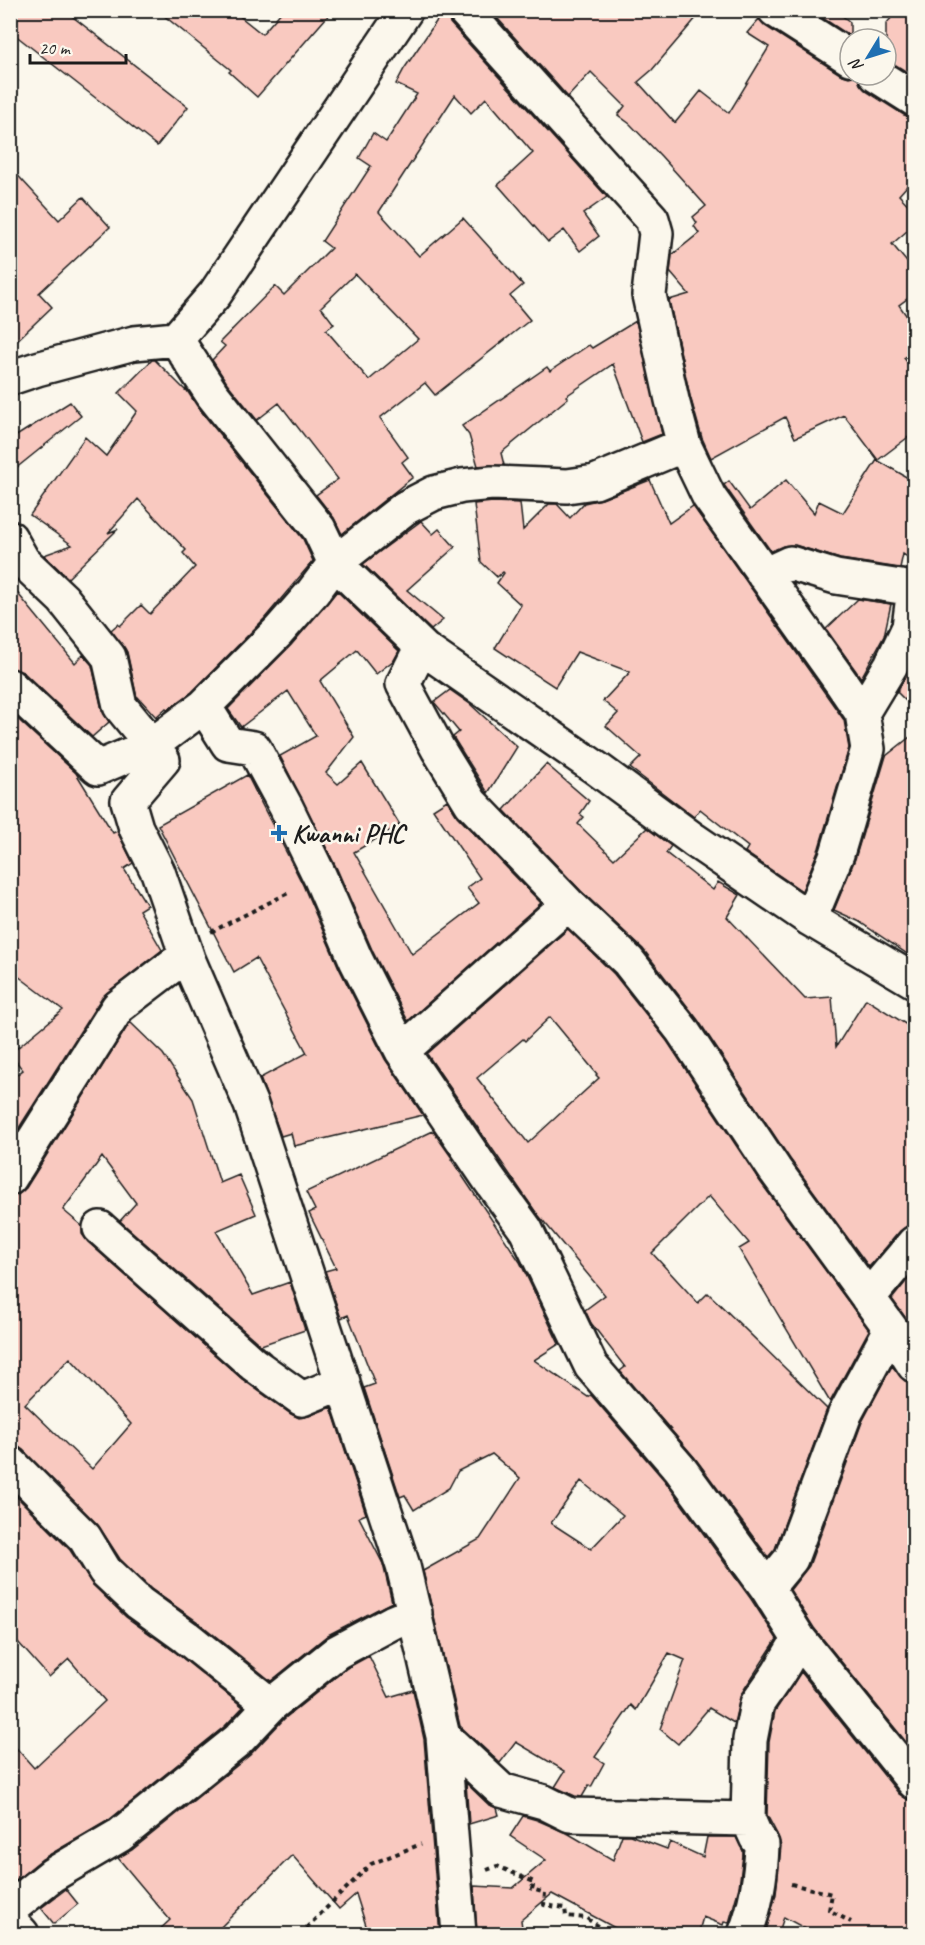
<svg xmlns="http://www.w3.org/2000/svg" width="925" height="1945" viewBox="0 0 925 1945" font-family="Caveat,sans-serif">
	<rect width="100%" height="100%" fill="#fbf7ec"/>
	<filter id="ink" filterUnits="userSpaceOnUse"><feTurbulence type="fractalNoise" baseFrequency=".0167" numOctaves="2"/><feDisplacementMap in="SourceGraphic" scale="12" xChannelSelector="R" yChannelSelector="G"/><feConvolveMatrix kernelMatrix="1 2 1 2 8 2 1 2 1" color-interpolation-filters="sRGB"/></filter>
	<g filter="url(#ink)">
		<path fill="#f9c9c0" stroke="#1c1c1c" stroke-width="1.5" fill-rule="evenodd" d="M10 10H64L188 107 157 146 10 31Z
			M157 10H232L262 34 283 10H333L257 97 229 72 231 70Z
			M444 10H446L450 23 607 197 583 214 599 236 580 251 564 230 548 242 498 185 533 153 486 98 471 113 455 95 379 212 419 256 463 218 523 285 510 296 530 320 435 395 425 383 380 418 408 457 402 462 413 477 342 534 334 518 316 495 338 479 279 403 257 420 227 383 212 360 225 346 220 342 275 286 284 295 331 248 322 241 371 166 359 158 373 133 386 142 417 94 396 84 404 69ZM355 274 418 339 369 380 326 330 334 324 321 307Z
			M490 10H703L652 70 638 82 675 123 701 91 729 113 769 47 747 33 759 19 765 26 840 74 849 77 857 75 860 84 866 91 904 115 915 118V177L899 195 915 212V224L892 244 915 272V293L899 305 915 328V350L904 358 915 373V432L878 460 844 415 795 438 785 417 711 458 702 438 690 396 669 300 689 294 670 272 672 255 699 233 694 226 697 223 693 217 706 206 661 156 630 124 618 115 625 106 591 72 568 97Z
			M835 10 850 22V36L812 11Z
			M898 10H915V77L886 59V24Z
			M10 167 59 220 83 197 110 227 39 293 52 307 10 347Z
			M636 321 662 434 642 442 613 364 566 396 568 398 501 453 504 465 478 466 469 435 462 426 547 367 550 371 589 345 592 348Z
			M152 360H155L185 390 186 389 197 406 303 539 313 561 264 619 192 692 167 710 166 708 156 717 138 697 137 698 127 652 111 630 118 624 120 626 141 605 150 614 195 567 183 553 186 550 138 499 108 533 118 529 68 578 44 555 72 545 30 515 85 437 106 456 137 411 119 393Z
			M70 402 81 416 10 473V440Z
			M877 460 915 482V562L903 554 900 568 840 559 795 545 783 546 772 551 770 550 724 485 729 481 750 510 786 480 814 513 819 501 843 513Z
			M650 480 669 523 693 506 844 720 849 748 819 848 802 891 745 852 748 847 700 809 694 817 630 768 641 757 606 726 618 713 603 701 630 672 577 652 555 687 495 648 521 605 497 583 504 573 503 572 497 577 481 562 474 504 493 502 520 503 523 530 549 504H557L570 518 584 503 602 499Z
			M421 521 433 534 439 529 455 547 407 590 443 620 431 630 363 564Z
			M10 584 75 663 83 655 92 665 102 710 109 722 92 737 23 672 10 668Z
			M337 591 399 651 394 660 376 674 357 650 320 681 354 737 326 773 338 784 362 763 400 825 354 852 412 954 479 903 467 888 480 878 433 809 447 800 457 816 541 903 408 1021 373 952 337 869 280 756 316 736 288 691 241 727 228 709 291 645Z
			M858 599 891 604 884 636 861 678 826 629Z
			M915 659V710L897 692Z
			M450 690 470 704 517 747 488 793 453 737 459 732 434 702Z
			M10 712 76 773 113 833 117 831 133 863 124 869 147 905 139 910 162 950 102 997 10 1142 11 1079 23 1070 10 1054 63 1010 10 970Z
			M915 733V959L858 921 834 910 855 859 886 756Z
			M546 764 589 801 580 814 584 817 578 824 614 859 647 828 671 846 666 853 713 890 718 882 740 895 727 917 805 999 832 997 836 1047 866 999 915 1030V1224L907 1226 900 1231 869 1267 790 1159 698 1020 643 949 581 891 504 810Z
			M247 775 303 885 339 968 385 1059 423 1115 294 1146 291 1133 281 1136 260 1078 307 1053 256 958 234 972 158 825Z
			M568 929 614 974 667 1041 759 1180 869 1330 830 1402 739 1249 749 1243 709 1196 652 1253 698 1303 708 1293 827 1409 775 1549 768 1557 695 1458 620 1371 625 1367 591 1323 585 1310 605 1295 535 1211 427 1054ZM550 1017 597 1074 596 1075 599 1078 528 1143 477 1078 523 1039 525 1041Z
			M130 1022 163 1054 193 1099 220 1183 239 1175 256 1214 216 1231 253 1295 290 1282 305 1330 261 1345 271 1354 265 1349 120 1221 136 1203 102 1157 63 1210 82 1226V1234L88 1242 242 1379 291 1414 299 1418 309 1416 331 1407 366 1514 359 1517 383 1564 392 1602 328 1635 271 1681 198 1622 151 1589 120 1559 98 1525 23 1450 15 1445H10V1197L19 1194 26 1188ZM70 1358 131 1424 92 1469 25 1404Z
			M433 1131 452 1158 451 1159 520 1262 559 1344 534 1360 588 1397 591 1395 665 1481 751 1599 777 1639 741 1694 734 1723 709 1708 678 1744 660 1729 685 1660 669 1653 636 1710 631 1705 595 1757 604 1763 591 1787 589 1785 582 1797 575 1796 555 1787 565 1771 516 1742 500 1763 460 1726 423 1571 480 1539 520 1478 492 1454 458 1471 449 1488 414 1510 405 1495 400 1497 364 1388 375 1384 348 1315 341 1318 325 1271 336 1268 309 1213 315 1210 306 1192ZM581 1481 623 1515 591 1549 551 1523Z
			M913 1273 915 1274V1331L892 1299Z
			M892 1366 905 1381 915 1384V1753L814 1628 790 1590 809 1566 862 1422Z
			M10 1490 70 1550 92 1584 126 1617 175 1652 243 1707 225 1726 109 1820 42 1859 16 1880 10 1873V1741L34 1768 105 1701 69 1659 49 1677 10 1633Z
			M369 1656 389 1697 413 1690 424 1739 440 1935H369L356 1894 339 1909 292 1855 213 1935H154L170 1920 118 1858 132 1850 250 1755 284 1719 347 1668Z
			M801 1672 899 1794 907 1799 915 1800V1935H817L784 1917 778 1935H765L776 1894 781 1846 777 1834 767 1815 769 1742 775 1711Z
			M466 1783 488 1804 497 1808 499 1815 469 1824Z
			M523 1816 537 1820 569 1834 613 1860 622 1835H630L667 1849 670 1842 703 1857 707 1837H736L743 1851V1855L739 1887 729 1923 724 1922 723 1925 703 1917 698 1935H628L552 1894 521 1920 523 1935H477L474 1886 513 1888 546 1860 510 1836Z
			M66 1889 78 1904 54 1924 41 1908Z"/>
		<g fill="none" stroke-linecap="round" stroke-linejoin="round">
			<defs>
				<path id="minor" d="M464 10 652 219 656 233 649 295 672 400 684 445 709 497 843 685 862 713 868 749 837 854 810 919
					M775 10 850 58
					M876 75 914 99
					M176 339 212 394 319 529 335 563 313 592 278 632 204 706 152 745 163 760 128 801 136 828 158 872 188 959 251 1105 403 1566 443 1736 459 1934
					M10 378 37 369 134 343 176 339 215 294 406 10
					M684 445 595 482 567 486 492 483 462 486 434 493 405 508 335 563 424 649 417 656 403 684 438 749 471 803 568 904 628 961 682 1030 775 1170 891 1329 914 1365
					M10 538 23 561 63 599 109 657 120 706 152 745 98 768 10 686
					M764 575 790 563 836 577 914 589
					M424 649 596 768 694 840 810 919 914 981
					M204 706 228 744 254 748 286 807 320 877 356 960 402 1051 489 1179 526 1230 591 1366 680 1469 767 1588 799 1639 914 1782
					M862 713 891 665 909 627 914 589
					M402 1051 568 904
					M10 1178 118 1007 173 965 188 959
					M100 1228 253 1364 302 1399 343 1382
					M868 1298 914 1243
					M10 1463 85 1538 105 1571 139 1603 186 1637 271 1705
					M767 1588 791 1559 845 1414 891 1329
					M443 1736 501 1790 544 1802 570 1815 748 1819
					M10 1909 52 1875 120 1835 238 1740 271 1705 337 1652 393 1622 415 1613
					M10 1921 22 1934
					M745 1934C756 1906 761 1876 762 1845L756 1837 748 1819 750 1740 757 1704 778 1674 799 1639"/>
			</defs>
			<use href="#minor" stroke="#1c1c1c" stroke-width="38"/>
			<path stroke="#1c1c1c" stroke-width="4" stroke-dasharray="4.5 4.5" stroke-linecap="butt" d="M211 932 290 892
				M487 1870 497 1866 534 1882 532 1889 545 1893 544 1905 565 1908 566 1916 586 1918 611 1934
				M791 1884 832 1894 829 1910 851 1922
				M300 1934 371 1864 421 1844"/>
			<use href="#minor" stroke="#fbf7ec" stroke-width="33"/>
		</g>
	</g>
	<path fill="#1f6fb2" stroke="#fbf7ec" stroke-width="2" d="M276 824h6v6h6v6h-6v6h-6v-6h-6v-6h6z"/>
	<g text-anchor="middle" stroke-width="5" stroke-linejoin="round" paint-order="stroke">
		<g font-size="26" font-weight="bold" fill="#1c1c1c" stroke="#fbf7ec" text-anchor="start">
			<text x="292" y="842">Kwanni PHC</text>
		</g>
	</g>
	<rect width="925" height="1945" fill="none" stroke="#fbf7ec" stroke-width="36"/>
	<rect x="18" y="18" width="889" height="1909" fill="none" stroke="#1c1c1c" stroke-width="2" filter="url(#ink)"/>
	<g transform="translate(868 57) rotate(232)"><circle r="28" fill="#fbf7ec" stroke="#a29f99" stroke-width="1.5"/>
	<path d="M0-4.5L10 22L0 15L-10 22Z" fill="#1f6fb2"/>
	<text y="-9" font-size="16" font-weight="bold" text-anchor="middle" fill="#1c1c1c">N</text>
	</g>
	<path d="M30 54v9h96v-9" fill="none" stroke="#1c1c1c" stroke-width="3"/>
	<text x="39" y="54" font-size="18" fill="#1c1c1c" stroke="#fbf7ec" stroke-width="4.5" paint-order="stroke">20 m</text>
</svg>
